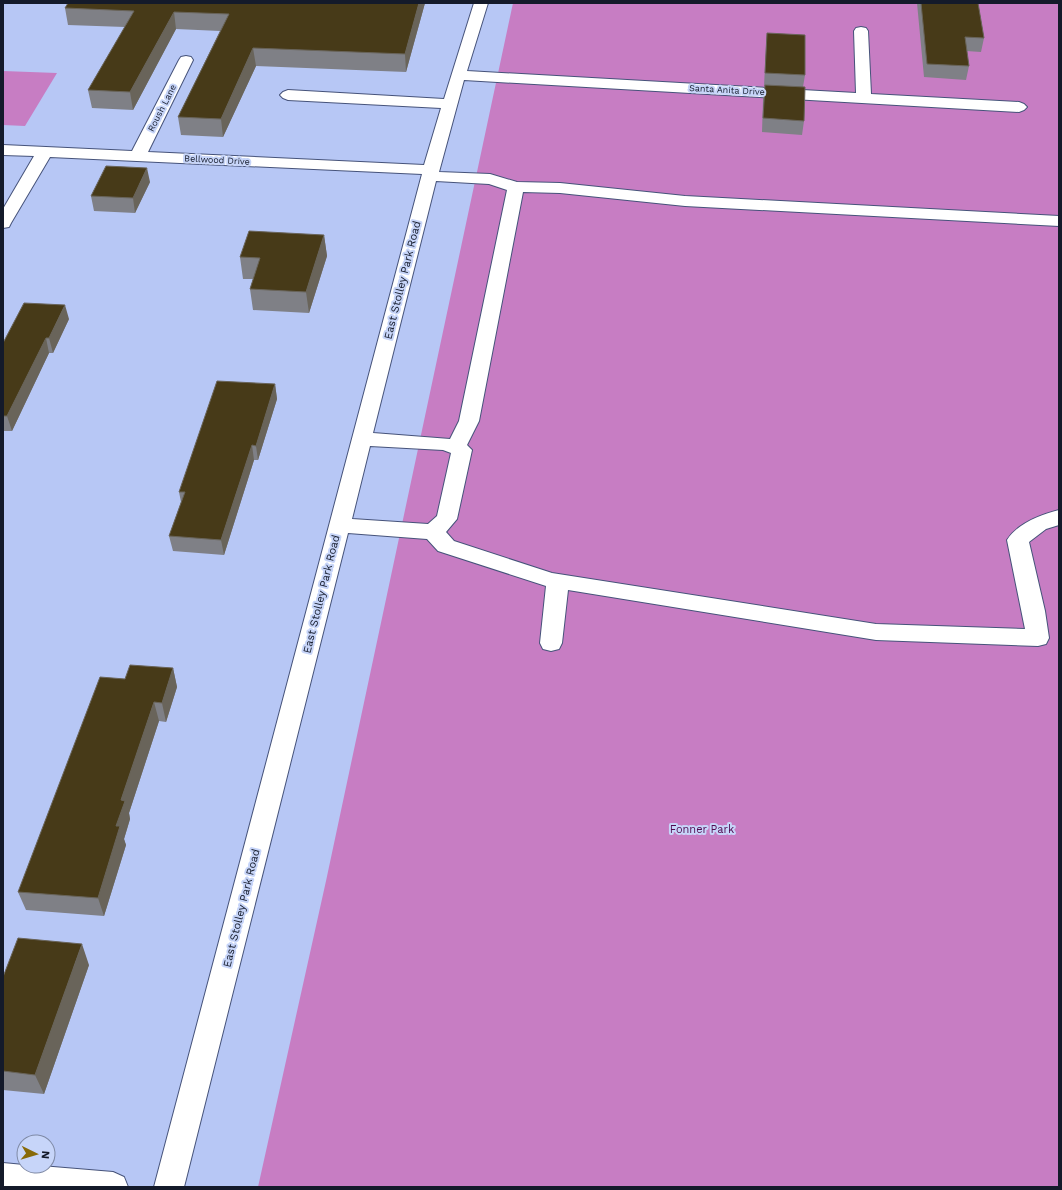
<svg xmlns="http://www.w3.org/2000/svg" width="1062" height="1190" viewBox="0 0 1062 1190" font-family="'Work Sans',sans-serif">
	<rect width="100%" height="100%" fill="#b7c7f5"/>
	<path fill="#c77dc3" d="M513 3H1059V1187H258L326 881Z
		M3 71 57 73 25 126 3 125Z"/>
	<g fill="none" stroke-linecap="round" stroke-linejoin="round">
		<defs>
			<path id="minor" d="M474 3H488L467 71 856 93 854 31 856 28 861 27 866 28 868 31 871 94 1019 102 1024 104 1027 107 1024 110 1019 112 464 80 439 172 490 174 517 182 560 183 685 196 1059 216V226L685 206 560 193 523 192 479 421 467 445 472 450 457 519 446 532 454 541 552 573 876 624 1025 629 1007 540C1018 523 1040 515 1059 510V525L1046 529 1029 542 1045 611 1049 638 1046 644 1038 646 876 640 568 590 562 643 559 649 551 651 543 649 540 643 546 586 438 551 427 539 348 533 184 1187H154L422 174 50 157 11 223 9 227 3 228V209L34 156 3 155V145L132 151 179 60 181 57 186 56 191 57 193 60 148 152 424 165 441 108 288 100 283 98 280 95 283 92 288 90 444 99ZM436 181 489 184 507 190 459 421 450 439 373 433ZM370 446 443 450 451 453 437 516 428 524 352 519Z
				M3 1163 24 1165V1166H41L113 1172 124 1177 128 1187H3Z"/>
		</defs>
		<use href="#minor" stroke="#46537a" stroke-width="2"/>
		<use href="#minor" fill="#fff" fill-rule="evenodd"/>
	</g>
	<path fill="#7f8086" d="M425 3 406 72 256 66 223 137 181 135 178 117 220 31 176 29 133 110 92 108 88 90 125 27 68 25 65 8Z
		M917 3H978L984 38 981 52 966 51 969 66 966 80 924 77Z
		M767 33 805 75 803 87 804 121 802 135 762 132 763 99 765 86H764L766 46Z
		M150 182 135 213 94 211 91 196Z
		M324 235 327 256 309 313 253 310 250 289 253 279H243L240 257Z
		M69 319 53 353H49L12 431H3V343Z
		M275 384 277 399 258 460H254L224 555 173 551 169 536 181 502 179 492Z
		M173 668 177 687 166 722 159 721 129 813 130 819 124 839 126 845 104 916 26 910 18 892 125 679Z
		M89 965 44 1094 3 1090V977Z"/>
	<path fill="#69645a" d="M419 3H425L406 72 405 54Z
		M174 12 176 29 133 110 130 92Z
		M253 48 256 66 223 137 221 119Z
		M147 168 150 182 135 213 133 198Z
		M324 235 327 256 309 313 306 292Z
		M65 305 69 319 53 353 49 338Z
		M46 338 49 353 12 431 7 416Z
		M275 384 277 399 258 460 256 446Z
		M252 445 254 460 224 555 221 540Z
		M173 668 177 687 166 722 162 703Z
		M154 702 159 721 129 813 130 819 124 839 126 845 104 916 98 898 116 826 121 800Z
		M82 944 89 965 44 1094 35 1075Z"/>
	<path fill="#473a18" stroke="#69645a" d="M68 3H419L405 54 253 48 221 119 178 117 229 14 174 12 130 92 88 90 134 11 65 8Z
		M921 3H978L984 38 965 37 969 66 927 64Z
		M767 33 805 35V75L765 73Z
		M765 85 805 87 804 121 763 118Z
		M106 166 147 168 133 198 91 196Z
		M249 231 324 235 306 292 250 289 260 258 240 257Z
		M24 303 65 305 49 338H46L7 416H3V343Z
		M217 381 275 384 256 446 252 445 221 540 169 536 185 492H179Z
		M130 665 173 668 162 703 154 702 121 800 125 801 116 826H120L98 898 18 892 100 677 125 679Z
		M18 938 82 944 35 1075 3 1071V977Z"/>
	<g text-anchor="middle" stroke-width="4" stroke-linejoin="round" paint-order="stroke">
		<g font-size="9" fill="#141a2a" stroke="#c7d5f9">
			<text transform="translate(727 90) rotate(3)" y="3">Santa Anita Drive</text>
			<text transform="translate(162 108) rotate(-63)" y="3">Roush Lane</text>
			<text transform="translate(217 160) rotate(3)" y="3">Bellwood Drive</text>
		</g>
		<g font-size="11" fill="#141a2a" stroke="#c7d5f9">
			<text transform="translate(402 280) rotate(-76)" y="4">East Stolley Park Road</text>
			<text transform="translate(321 594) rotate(-76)" y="4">East Stolley Park Road</text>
			<text transform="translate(241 908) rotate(-76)" y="4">East Stolley Park Road</text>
		</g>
		<g font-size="11" fill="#510a50" stroke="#c7d5f9">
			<text x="702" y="833">Fonner Park</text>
		</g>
	</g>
	<rect width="1062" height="1190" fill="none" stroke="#141a2a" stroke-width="8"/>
	<g transform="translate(36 1154) rotate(95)"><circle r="19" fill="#c7d5f9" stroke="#7f8aa6"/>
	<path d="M0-3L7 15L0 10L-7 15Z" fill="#886a08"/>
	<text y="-6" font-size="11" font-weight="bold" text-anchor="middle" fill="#141a2a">N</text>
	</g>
</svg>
